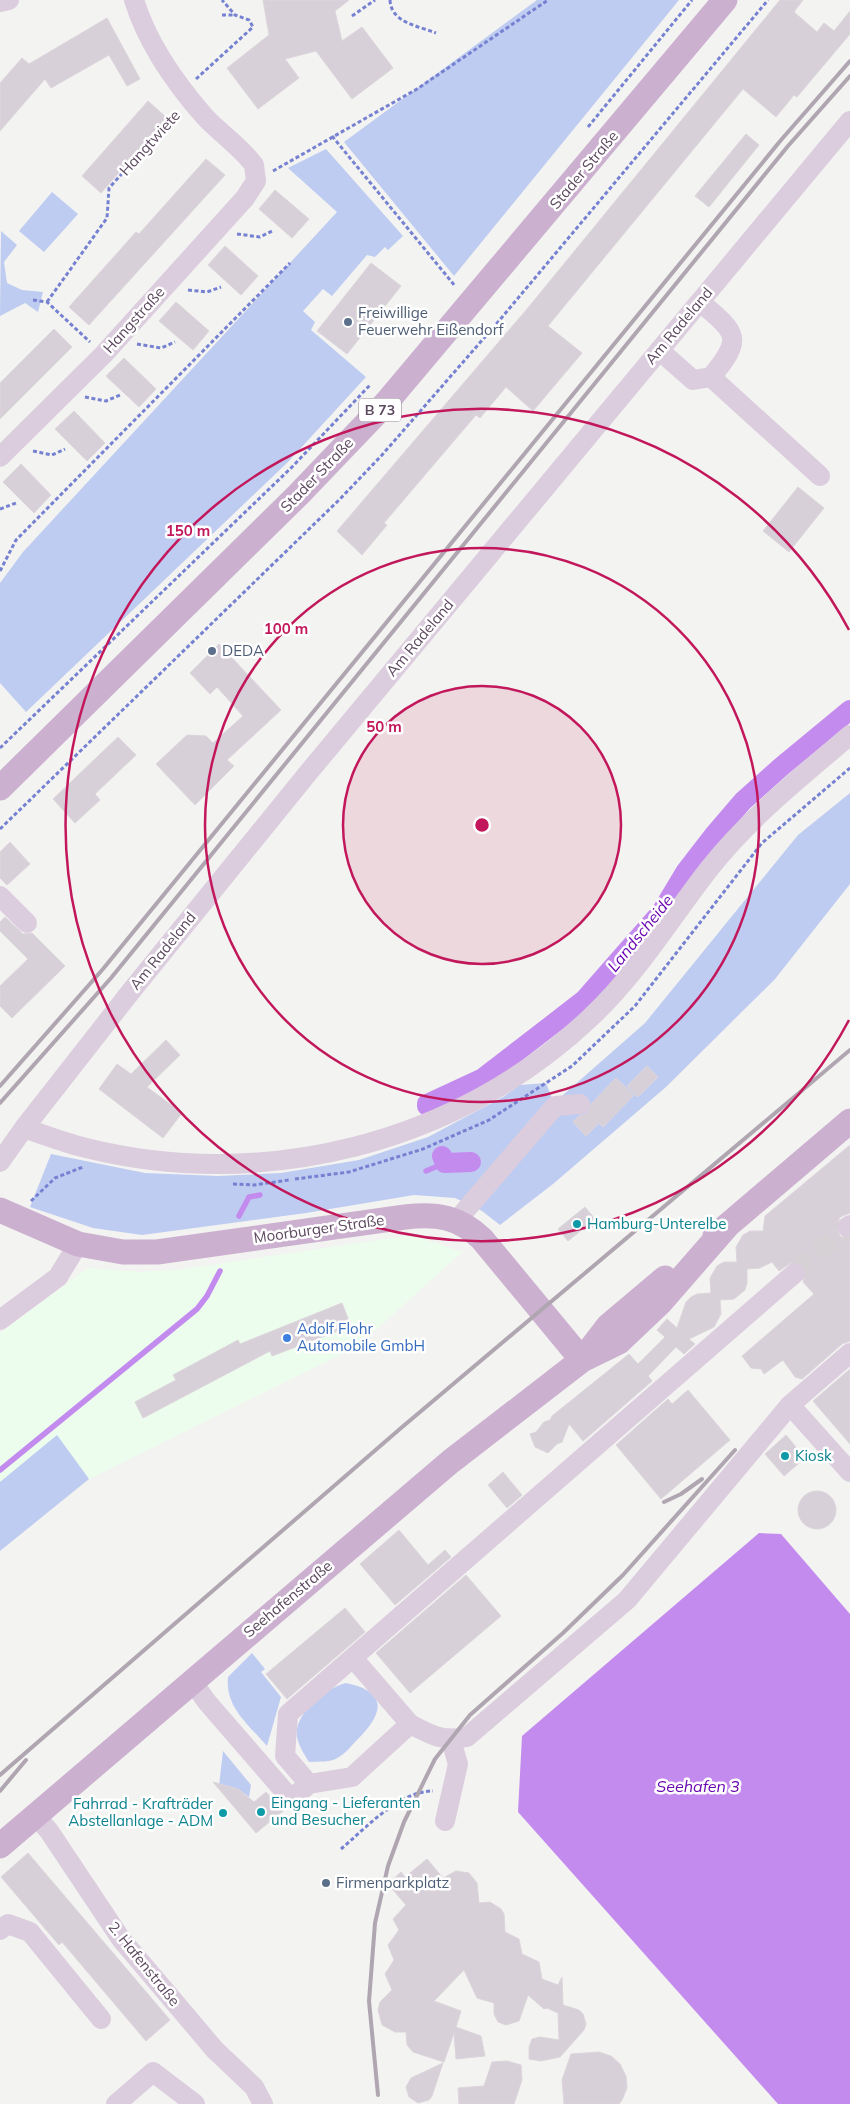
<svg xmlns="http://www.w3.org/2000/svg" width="850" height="2104" viewBox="0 0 850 2104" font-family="Mulish,sans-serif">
	<rect width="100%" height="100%" fill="#f3f3f1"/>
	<path fill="#ecfded" d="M412 1235 462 1252 358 1346 89 1479 57 1436 0 1482V1333L88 1268 141 1272 177 1270Z"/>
	<path fill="#bfccf1" d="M537 0H679L454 276 344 142Z
		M326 149 403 236 388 250 385 247 375 257 367 255 332 296 323 289 303 311 315 322 311 330 366 377 288 462 26 712 0 683V583L23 552 337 212 288 168Z
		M52 192 78 214 44 252 19 231Z
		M1 231 17 245 4 262 7 283 22 290 43 292 38 312 25 303 0 316Z
		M850 793V884L775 979 666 1087 553 1184 500 1225 482 1211 455 1198 414 1195 306 1213 142 1235 93 1228 30 1207 51 1154 145 1173 218 1176 281 1173 359 1160 428 1137 503 1097 520 1085 546 1083 554 1103 645 1023 798 835Z
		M57 1435 89 1479 0 1551V1482Z
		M252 1653 265 1669 261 1672 281 1697 267 1746C248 1724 225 1707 228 1677Z
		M346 1683C390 1692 383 1715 356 1741 351 1746 346 1753 339 1757 331 1763 318 1761 309 1762 303 1753 295 1740 297 1729 301 1708 327 1688 346 1683Z
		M223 1751 251 1785 249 1797 238 1789 219 1786Z"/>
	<path fill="#c48bef" d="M759 1533 781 1534 850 1614V2104H778L518 1812 522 1736Z"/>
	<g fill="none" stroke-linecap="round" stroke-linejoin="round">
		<path stroke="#c48bef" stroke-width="5.5" d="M426 1171 445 1163
			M239 1216 249 1197 260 1195
			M0 1470 197 1309 207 1296 220 1271"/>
		<path stroke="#c48bef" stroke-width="20" d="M427 1106V1104L483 1078 584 1000 662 911 686 871 713 836 743 801 781 767 850 710
			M442 1156 445 1163 471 1162"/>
	</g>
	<path fill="#d8d0d8" stroke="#ddd5dc" d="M263 0H349L335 11 342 41 362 27 393 68 352 99 316 51 285 59 299 78 258 109 227 68 269 35Z
		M780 0H803L794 12 817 32 824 23 834 31 850 11V34L797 97 794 95 776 117 743 89 548 326 582 353 533 411 506 387 480 418 476 415 384 523 387 525 362 555 337 531 527 309Z
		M107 18 140 79 127 86 109 55 51 88 45 79 0 131V83L22 58 29 64Z
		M148 101 167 118 101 193 82 176Z
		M746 134 759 145 709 207 695 196Z
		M206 159 225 175 89 325 69 307 136 232 139 234Z
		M275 190 309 219 292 238 259 209Z
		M225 246 258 276 241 295 208 265Z
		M371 263 401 286 347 354 317 331Z
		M176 302 209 331 193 350 159 321Z
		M54 329 72 347 0 419V383Z
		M124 358 156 389 139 407 106 376Z
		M74 411 105 443 87 461 55 429Z
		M21 464 51 495 34 513 3 482Z
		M798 487 824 508 789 552 763 531Z
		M219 644 281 710 227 760 234 766 195 805 156 764 187 735 206 736 213 743 243 716 217 687 210 694 190 673Z
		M118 737 136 755 95 794 100 800 75 823 53 799Z
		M10 842 30 864 7 885 0 878V852Z
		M5 917 23 934 32 933 65 966 12 1018 0 1006V986L28 959 0 931V922Z
		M166 1040 180 1055 147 1087 182 1113 163 1138 99 1089 117 1064 131 1074Z
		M647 1066 658 1077 638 1097 627 1086Z
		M616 1078 634 1095 603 1127 599 1123 586 1136 573 1122 579 1116 587 1113 592 1103Z
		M850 1145V1213L840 1217 835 1227 841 1237 850 1238V1341L842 1344 802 1379 795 1377 783 1360 764 1374 761 1369 751 1368 742 1356 814 1294 803 1282 807 1271 799 1262H792L779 1271 772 1262 760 1268 747 1269V1283L745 1290 734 1299 720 1300 721 1314 714 1327 689 1339 695 1344 684 1354 676 1347 648 1376 652 1381 583 1441 569 1424 562 1442 557 1444 548 1453 535 1447 530 1434 536 1432 544 1422 550 1420 552 1416 629 1354 638 1364 665 1337 657 1330 667 1319 677 1328 686 1302 691 1297 697 1294 711 1293 710 1278 717 1266 724 1262H737L736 1247 743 1235 750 1231H763L765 1216Z
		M585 1207 595 1219 568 1241 558 1229Z
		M342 1303 351 1326 272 1356 270 1351 143 1418 135 1402 176 1380 173 1375 238 1340 240 1344Z
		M850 1369V1444L813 1401Z
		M688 1390 730 1440 661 1499 616 1445 668 1399 672 1404Z
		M786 1435 805 1458 784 1476 765 1454Z
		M503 1472 522 1495 507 1508 488 1485Z
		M798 1510a19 19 0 1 1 38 0a19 19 0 1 1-38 0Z
		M399 1530 428 1565 445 1550 451 1557 395 1605 360 1564Z
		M466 1575 501 1616 410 1693 376 1653Z
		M345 1608 365 1632 287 1699 266 1674Z
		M213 1782 238 1789 254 1802 266 1792 283 1811 256 1833Z
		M28 1853 170 2020 146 2041 62 1942 59 1945 1 1877Z
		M427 1859 443 1878 456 1871 469 1873 477 1883 479 1903 490 1902 501 1909 504 1914 505 1932 519 1939 522 1954 539 1962 542 1979 558 1985 562 1977 563 2005 579 2010 583 2014 586 2024 584 2030 560 2057 541 2061 529 2059V2047L532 2039 540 2037 559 2040 558 2013 547 2008 544 2009 528 1995 519 2021 506 2025 498 2022 494 2014V2003L477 1998 464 1970 434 2001 461 2011 456 2027 481 2036 485 2056 456 2059 454 2033 444 2062 413 2052 407 2045 406 2032H395L382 2025 378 2010 380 2002 392 1990 385 1974 394 1960 388 1945 399 1930 393 1919 406 1905 388 1884 401 1872 405 1877Z
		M599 2052 611 2056 620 2064 626 2076 627 2088 622 2100 619 2104H564L562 2080 571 2054Z
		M507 2061 521 2065 522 2080 514 2104H459L458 2088 484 2086 492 2062Z
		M443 2063 432 2096 429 2100 418 2103 409 2097 406 2087 411 2078Z"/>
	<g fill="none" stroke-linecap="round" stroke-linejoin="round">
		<path stroke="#d5d1d4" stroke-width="20" stroke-dasharray="20 10" stroke-linecap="butt" d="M795 1273 847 1227"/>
		<path stroke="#7682d1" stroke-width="3" stroke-dasharray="4 2.5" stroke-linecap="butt" d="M390 0C391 23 419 26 436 33
			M222 15H234
			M352 16 375 0
			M196 79 253 27 249 20 235 15 222 0
			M588 127 692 0
			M332 136 455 286
			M273 171 417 89 548 0
			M237 234 260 237 272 231
			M188 290 207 292 221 287
			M33 300 47 302 90 342
			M47 302 107 218 109 188 178 112
			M137 344 161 348 175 342
			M85 397 106 401 120 395
			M33 451 52 455 65 449
			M0 509 16 503
			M0 571 16 540 290 263
			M0 748 292 467 371 384
			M0 829 340 499 382 455 498 322 768 0
			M295 1179 349 1172 423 1149 489 1120 572 1066 635 1006 762 843 850 768
			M233 1184 254 1185 289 1180
			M31 1201 55 1178 83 1167
			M341 1849C366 1828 399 1791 433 1791"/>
		<path stroke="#dbcdde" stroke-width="20" d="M0 2 9 0
			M659 350 693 380 711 377C744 338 737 333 700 302
			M711 377 820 476
			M0 457 103 355 245 198 256 181 254 165C241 147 221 134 205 117 176 84 147 42 134 0
			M0 896 27 923
			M24 1128C44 1135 65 1143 86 1148 263 1192 458 1144 591 1017 638 973 670 919 709 869 749 818 801 777 850 735
			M0 1162 24 1128 132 990 308 773 850 121
			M457 1220 555 1106 580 1104
			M847 1227 850 1225
			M0 1320 58 1277 78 1244
			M790 1405 850 1472
			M353 1658 410 1724
			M192 1681 207 1702 291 1799 309 1784 352 1777 410 1724C431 1735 443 1742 467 1737L627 1600 790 1405 850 1353
			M309 1784 285 1756 288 1714 795 1273
			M35 1815 49 1831 121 1939 215 2050 254 2087 263 2104
			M445 1821 458 1764 451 1740
			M0 1930 8 1924 30 1932 101 2019
			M116 2104 153 2072 195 2104"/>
		<path stroke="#ccb0d0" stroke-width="25" d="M0 788 298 495 386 403 725 0
			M0 1210 78 1244 123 1252H157L405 1217C437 1213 459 1217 482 1239L582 1360
			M715 1236 850 1121
			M585 1356 608 1326 665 1278
			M0 1846 450 1462 582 1360 619 1342 660 1303 728 1225"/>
		<path stroke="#b0a6b1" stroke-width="4" d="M0 1086 103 969 781 140 850 61
			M0 1103 111 978 788 146 850 76
			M664 1502 681 1494 702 1479
			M0 1775 401 1428 850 1050
			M0 1791 26 1760
			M378 2095 369 2001 375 1923 388 1866 404 1822 435 1759 470 1715 563 1633 623 1575 735 1450"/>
	</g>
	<circle cx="482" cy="825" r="139" fill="#c2185b" fill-opacity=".12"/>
	<g fill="none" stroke="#c2185b" stroke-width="2.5">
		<circle cx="482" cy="825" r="139"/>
		<circle cx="482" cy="825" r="277"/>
		<path d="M849 1020A416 416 0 1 1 849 630"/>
	</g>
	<g fill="#5c6f8a" stroke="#fff" stroke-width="2">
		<circle cx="348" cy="322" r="5"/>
		<circle cx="212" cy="651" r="5"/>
		<circle cx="326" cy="1883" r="5"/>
	</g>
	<g fill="#0f9aa8" stroke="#fff" stroke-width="2">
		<circle cx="577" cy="1224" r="5"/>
		<circle cx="785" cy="1456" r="5"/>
		<circle cx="261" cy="1812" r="5"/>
		<circle cx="223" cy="1813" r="5"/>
	</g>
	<circle fill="#3f7fe0" stroke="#fff" stroke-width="2" cx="287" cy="1338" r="5"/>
	<g text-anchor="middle" stroke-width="5" stroke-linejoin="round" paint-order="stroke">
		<rect fill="#fff" stroke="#8d7f8f" stroke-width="1" x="359" y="398.5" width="42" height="23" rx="4"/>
		<g font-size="14" font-weight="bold" fill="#5c485f">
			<text x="380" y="415">B 73</text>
		</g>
		<g font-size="15" fill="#5c485f" stroke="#fff">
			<text transform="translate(150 143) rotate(-48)" y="5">Hangtwiete</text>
			<text transform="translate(584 170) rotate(-50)" y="5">Stader Straße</text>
			<text transform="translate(134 320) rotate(-48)" y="5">Hangstraße</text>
			<text transform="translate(679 326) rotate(-50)" y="5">Am Radeland</text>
			<text transform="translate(317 475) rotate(-46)" y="5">Stader Straße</text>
			<text transform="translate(420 638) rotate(-50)" y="5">Am Radeland</text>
			<text transform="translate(163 951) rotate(-51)" y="5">Am Radeland</text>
			<text transform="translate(319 1229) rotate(-8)" y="5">Moorburger Straße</text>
			<text transform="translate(288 1599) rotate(-40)" y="5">Seehafenstraße</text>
			<text transform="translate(144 1964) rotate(51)" y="5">2. Hafenstraße</text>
		</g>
		<g font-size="15" fill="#4e5e75" stroke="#fff" text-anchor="start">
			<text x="358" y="318">Freiwillige<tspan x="358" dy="17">Feuerwehr Eißendorf</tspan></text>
			<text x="222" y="656">DEDA</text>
			<text x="336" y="1888">Firmenparkplatz</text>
		</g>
		<g font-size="15" fill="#0d838f" stroke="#fff" text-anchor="start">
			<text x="587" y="1229">Hamburg-Unterelbe</text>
			<text x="795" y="1461">Kiosk</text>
			<text x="271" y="1808">Eingang - Lieferanten<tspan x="271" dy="17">und Besucher</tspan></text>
			<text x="213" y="1809" text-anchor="end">Fahrrad - Krafträder<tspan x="213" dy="17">Abstellanlage - ADM</tspan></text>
		</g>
		<g font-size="15" fill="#366cbe" stroke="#fff" text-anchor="start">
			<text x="297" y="1334">Adolf Flohr<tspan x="297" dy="17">Automobile GmbH</tspan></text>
		</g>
		<g font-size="16" font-style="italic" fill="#6a08b2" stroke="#fff">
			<text transform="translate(640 933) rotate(-51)" y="6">Landscheide</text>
			<text x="698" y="1792">Seehafen 3</text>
		</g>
	</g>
	<circle cx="482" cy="825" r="8" fill="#c2185b" stroke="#fff" stroke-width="2.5"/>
	<g font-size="15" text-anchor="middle" font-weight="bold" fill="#c2185b" stroke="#fff" stroke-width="5" stroke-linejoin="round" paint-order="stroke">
		<text x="188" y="536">150 m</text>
		<text x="286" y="634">100 m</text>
		<text x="384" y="732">50 m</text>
	</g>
</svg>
